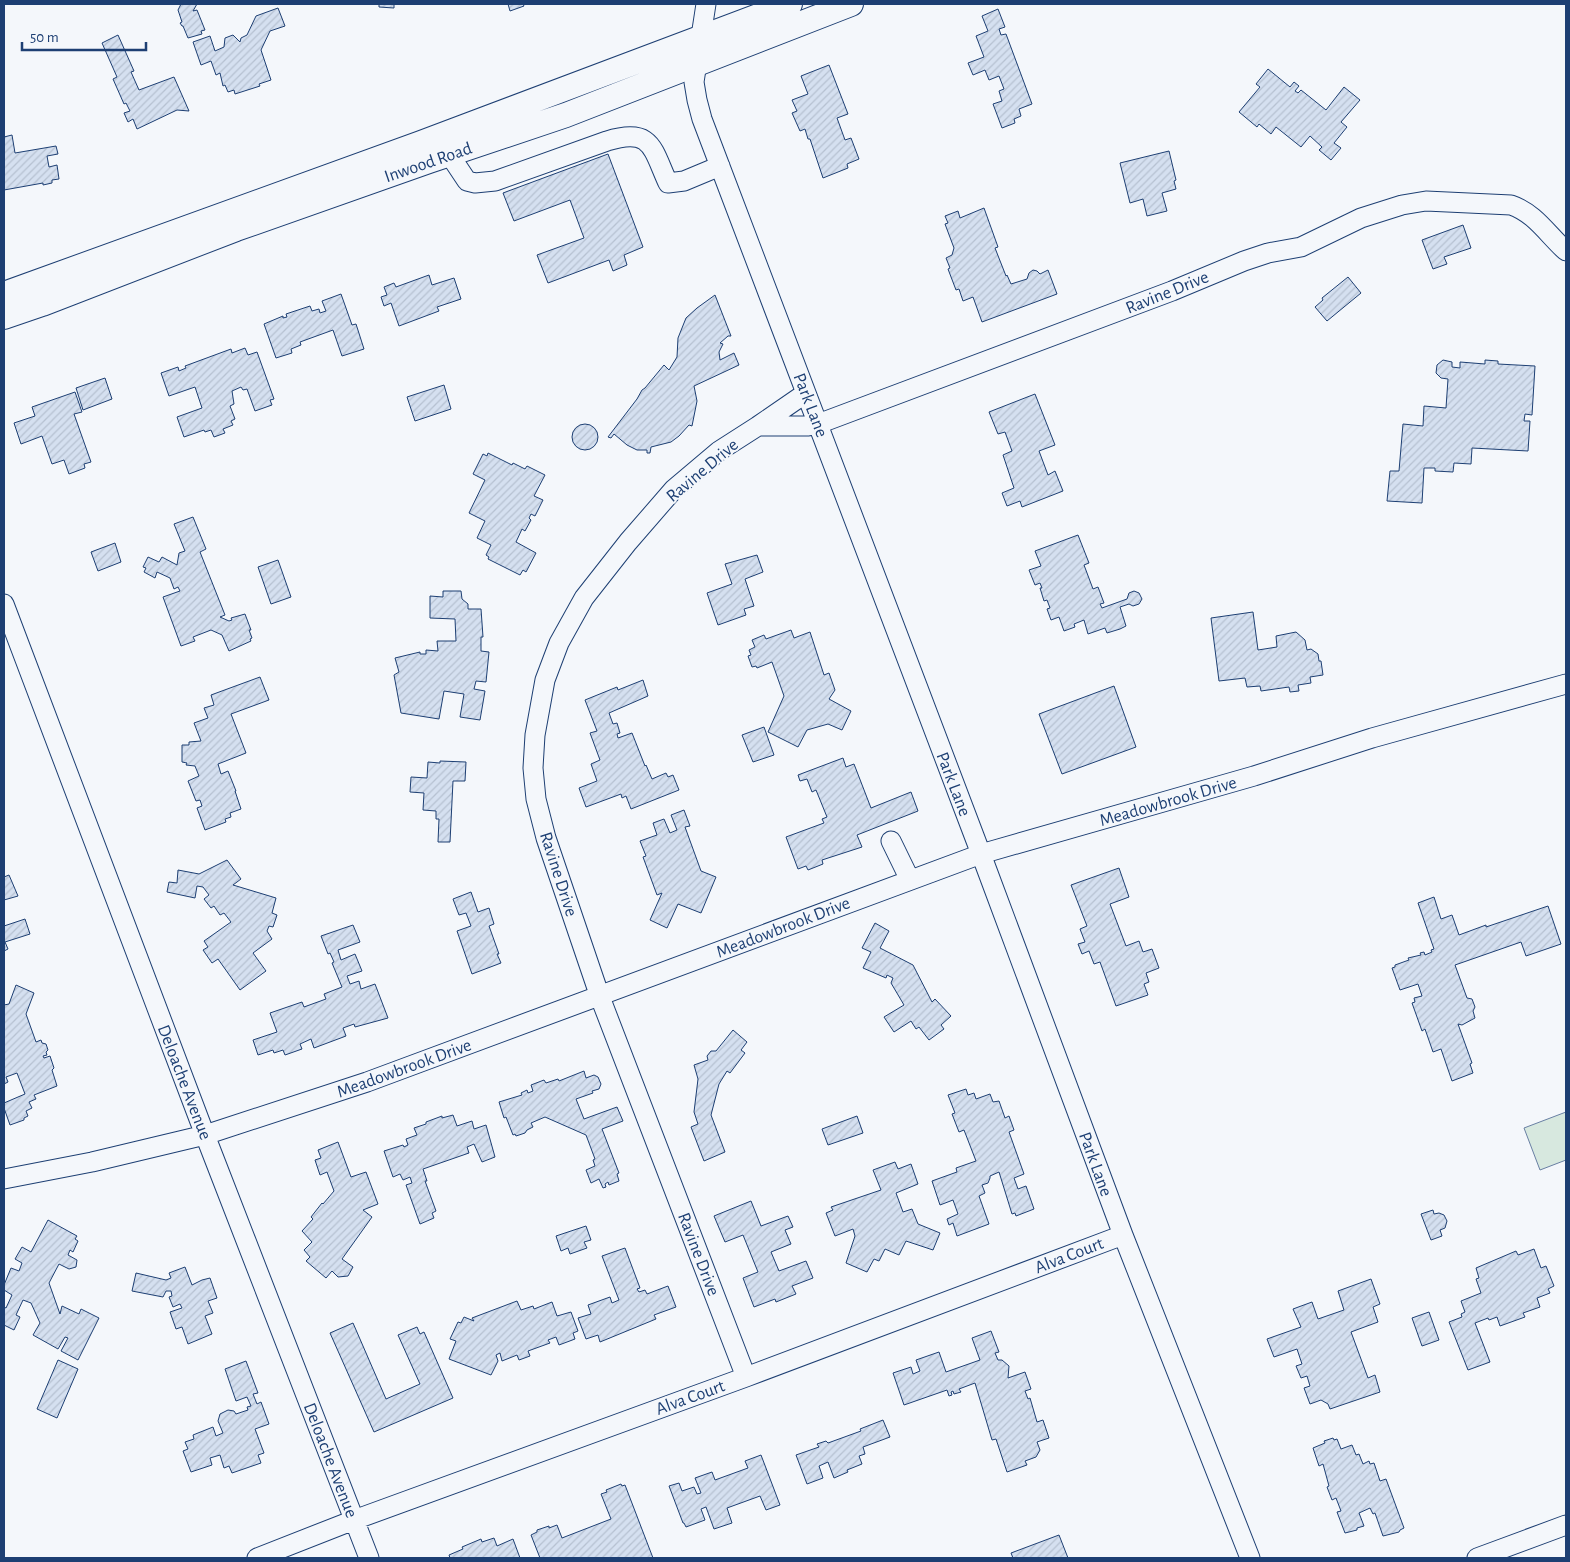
<svg xmlns="http://www.w3.org/2000/svg" width="1570" height="1562" viewBox="0 0 1570 1562" font-family="'Alegreya Sans',sans-serif">
	<defs>
		<pattern id="building-hatch" width="6" height="6" patternUnits="userSpaceOnUse" patternTransform="scale(1.25)"><rect width="6" height="6" fill="#d5e0f0"/><path d="M-1 1l2-2M0 6l6-6M5 7l2-2" fill="none" stroke="#b6c1d1"/></pattern>
	</defs>
	<rect width="100%" height="100%" fill="#f4f7fb"/>
	<path fill="#d7e8df" stroke="#687fa3" d="M1566 1112V1160L1540 1170 1524 1128Z"/>
	<path fill="url(#building-hatch)" stroke="#1d3f73" d="M181 4H197L193 11 197 10 205 30 201 31 202 34 188 38 183 26H182L180 23 182 22 178 10Z
		M379 4H394V8L379 7Z
		M508 4H523L524 6 510 11Z
		M278 8 285 26 270 31 261 50 271 80 259 84 260 86 235 94 234 90 228 92 225 85 223 86 220 73 216 75 211 61 201 65 193 42 210 36 215 51 224 47 225 38 233 35 240 42 241 38 247 35 256 16Z
		M998 9 1005 27 999 29 1001 35 1006 34 1032 104 1019 109 1021 116 1014 119 1015 123 1002 128 993 104 1002 101 999 91 1004 89 999 76 989 80 985 70 973 75 968 63 984 57 976 36 988 31 982 16Z
		M118 35 134 71 131 72 139 90 174 77 189 111 177 110 137 129 133 119 128 122 124 113 130 111 126 103 124 104 113 79 117 77 102 43Z
		M829 65 848 114 837 118 845 140 851 138 859 159 847 164 848 168 823 178 810 139H808L805 129 800 131 792 113 797 111 792 100 808 94 801 76Z
		M1268 69 1290 87 1294 82 1299 86 1295 91 1298 93 1301 90 1326 110 1344 87 1360 100 1341 122 1347 127 1334 143 1341 148 1331 160 1319 150 1322 147 1310 136 1301 147 1276 127 1271 134 1259 124 1257 127 1239 112 1260 87 1256 84Z
		M12 135 15 153 56 146 58 154 47 156 49 167 57 165 59 179 52 180V183L43 185V183L4 190V137Z
		M1169 151 1176 180 1174 181 1176 189 1162 193 1167 211 1147 216 1143 199 1130 203 1120 163Z
		M608 154 643 247 624 255 627 265 613 271 609 260 548 283 537 255 584 238 570 200 514 221 503 193Z
		M984 208 998 247 995 248 1006 276 1007 275 1011 284 1027 279 1029 273 1033 270 1037 271 1040 274 1048 270 1057 294 982 322 973 297 963 301 959 289 956 290 948 269 950 268 946 258 952 255 954 248 945 224 948 223 945 216 958 211 960 218Z
		M1463 225 1471 248 1444 257 1447 264 1433 269 1422 240Z
		M429 275 432 285 454 278 461 299 437 307 439 311 399 326 391 303 384 306 381 297 387 295 384 287 394 283 396 287Z
		M1348 277 1361 293 1327 321 1315 307 1323 300 1322 298Z
		M341 294 352 325 356 324 364 349 342 356 333 330 300 342 301 345 291 349 292 353 276 358 264 324 283 316V318L287 317 286 314 310 306 312 311 319 309 320 313 326 311 322 301Z
		M715 295 731 336H728L720 343 723 344 719 352 720 360 734 353 739 365 694 386 697 401 692 426 689 425 679 436 671 442 651 447 650 453H647V450H637L627 445 614 434 611 438 608 437 637 399 642 390 645 388 664 365 669 370 677 357 678 338 686 318 697 308Z
		M245 348 248 355 257 352 274 399 270 400 272 405 255 411 247 389 243 390 241 387 232 391 234 404 230 406 235 419 231 421 233 425 223 429 225 433 214 437 211 430 205 432 204 430 184 437 177 417 202 408 195 387 169 396 161 373 178 367 179 371 186 368 185 366 231 349 232 353Z
		M1443 360 1452 362V367L1460 368V362L1485 364V360L1498 361V364L1535 366 1532 415 1525 414 1524 421H1530L1528 451 1472 448 1471 464 1454 463 1453 472 1435 471V468H1424L1422 503 1387 501 1390 471H1399L1403 424 1423 426 1424 406 1446 408 1448 379 1441 378 1436 373 1437 365Z
		M105 378 112 399 83 410 76 388Z
		M444 385 451 409 415 421 407 397Z
		M75 392 82 412 74 414 91 462 84 464 85 468 69 474 64 460 52 464 42 436 21 444 14 423 35 416 32 407Z
		M1035 394 1055 445 1039 451 1048 475 1055 471 1063 491 1022 507 1020 501 1007 506 1002 493 1014 488 1003 455 1012 451 1005 432 998 434 989 412Z
		M572 437a13 13 0 1 1 26 0a13 13 0 1 1-26 0Z
		M488 453 512 465 513 463 525 469 527 466 545 475 534 496 543 500 535 516 531 514 529 518 531 520 525 531 522 529 516 542 536 553 526 572 523 570 520 575 488 559 489 557 486 555 491 545 477 538 485 521 469 513 485 480 473 474 483 454 487 456Z
		M193 517 206 549 200 552 225 615 220 617 229 621 232 620 231 618 245 614 251 630H249L252 638 250 639 251 641 229 651 222 635 211 630 193 637 195 641 181 646 163 597 180 591 178 587 174 589 170 578 157 572 155 578 144 572 146 568 143 567 148 557 159 562 162 557 177 565 179 553 185 551 174 524Z
		M1078 535 1089 563 1084 565 1093 589 1098 587 1104 603 1100 604 1102 608 1127 599 1129 593 1134 591 1139 593 1142 599 1139 604 1133 606 1129 604 1120 607 1126 626 1120 629 1107 633 1105 628 1088 634 1084 620 1074 624 1075 627 1064 631 1059 617 1051 620 1047 609 1050 608 1047 600 1044 601 1040 588H1042L1040 583 1035 585 1029 570 1041 566 1035 551Z
		M115 543 121 562 98 571 91 552Z
		M757 555 763 572 745 579 754 606 744 609 746 615 718 625 707 593 732 584 725 564Z
		M278 560 291 597 271 604 258 567Z
		M443 591H461L462 599 468 604V609H481L483 637H481V651L489 652 486 682 476 681 474 689 485 691 480 720 460 717 464 694 444 691 439 719 401 713 394 675 399 672 395 658 420 652V654H426V650L438 651 437 641H456L455 619 430 618V596L443 597Z
		M1253 612 1258 650 1277 647 1276 636 1296 632 1305 640 1307 650 1311 649 1318 654 1319 661H1321L1323 675 1310 677 1311 683 1298 685 1299 691 1290 692 1289 687 1261 691 1260 686 1247 687 1245 678 1219 681 1211 618Z
		M791 630 794 638 810 632 824 675 829 673 835 690 829 699 851 711 842 730 828 724 807 730 798 747 768 732 784 696 772 662 757 668 756 666 752 667 748 656 751 655 749 650 755 647 752 640 764 635 766 639Z
		M260 677 269 700 231 714 246 753 218 764 221 774 228 771 236 791H235L241 809 230 813 231 817 225 819 226 822 205 830 197 808 202 806 200 800 196 801 188 781 199 776 195 766 186 765 187 763 182 762V745H189V742L201 741 194 723 208 718 204 708 214 705 211 695Z
		M643 680 648 696 609 713 613 724 617 723 620 733 617 734 618 738 632 733 645 766 646 765 652 779 666 773 668 777 673 775 679 790 631 809 626 796 622 798 621 794 586 807 579 788 597 781 591 764 600 760 590 733 597 731 585 700 617 687 618 690Z
		M1114 686 1136 747 1062 774 1039 714Z
		M764 727 774 755 753 762 742 735Z
		M843 758 846 767 854 764 871 808 911 792 918 811 857 835 862 847 822 860 823 864 808 870 806 866 798 869 786 837 824 823 822 819 827 817 816 790 812 792 807 779 800 781 798 775Z
		M440 761 466 762 465 781H453L450 842H438L439 819H436V811L423 810 424 793 410 792 411 777 427 778 428 762 440 763Z
		M684 810 690 826 685 827 701 871 716 877 701 913 678 904 667 928 650 920 662 893 657 895 643 857 646 856 640 841 657 835 653 823 664 819 670 833 677 830 671 815Z
		M227 860 241 879 233 885 276 898 272 913 277 915 273 927 269 926 267 931 272 939 253 953 266 971 240 990 218 959 212 963 203 950 208 947 204 941 231 922 224 913 220 915 214 906 211 908 204 899 209 895 203 887 197 886 195 898 167 892 169 882 177 883 178 870 199 874Z
		M1119 868 1129 897 1110 904 1126 946 1139 941 1143 952 1152 949 1159 968 1146 973 1149 982 1144 984 1148 995 1116 1006 1100 962 1094 964 1089 951 1082 954 1078 944 1085 942 1080 929 1087 926 1071 885Z
		M9 875 18 896 4 900V877Z
		M471 892 478 912 489 908 494 924 489 926 499 954H497L501 963 472 974 457 931 471 926 466 913 459 915 453 899Z
		M1434 897 1441 919 1452 915 1459 935 1486 925V927L1548 906 1561 944 1526 956 1521 942 1455 965 1467 998 1472 999 1475 1007 1473 1011 1475 1018 1462 1025 1458 1024 1472 1063 1470 1064 1473 1073 1452 1081 1441 1049 1433 1052 1425 1029 1422 1031 1412 1003 1415 1002 1414 998 1422 996 1418 984 1400 990 1392 968 1395 967V965L1409 960 1408 958 1421 955 1420 953 1424 952 1425 955 1432 952 1431 950 1434 949 1418 903Z
		M25 919 30 934 5 942 8 949 4 951V926Z
		M875 923 889 931 880 948 913 965 932 1002 935 999 951 1016 941 1025 944 1029 929 1040 919 1027 916 1029 911 1021 894 1032 884 1017 904 1005 891 983 893 978 887 975 886 978 863 968 871 952 862 948Z
		M353 925 360 942 338 950 341 960 355 954 362 971 347 976 350 984 359 981 361 989 375 984 388 1018 355 1027 354 1024 343 1028 346 1036 314 1048 311 1039 300 1044 302 1049 285 1055 283 1050 274 1053 273 1050 258 1055 253 1040 277 1032 270 1013 302 1002 304 1007 326 999 324 994 342 987 332 963 334 962 330 953 328 954 321 936Z
		M16 985 34 993 26 1014 36 1042 41 1040 42 1043 46 1044 48 1050 46 1052 47 1055 43 1056 44 1058 50 1056 54 1068 52 1070 57 1086 34 1095 36 1099 29 1102 32 1108 26 1111 28 1116 24 1118V1120L10 1125 4 1108V1103L25 1094 17 1073 6 1077 8 1082 4 1084V1005L9 1004Z
		M733 1030 747 1042 741 1050 745 1053 730 1073 727 1071 719 1084 711 1115 725 1152 704 1161 691 1127 698 1124 694 1112 698 1079 694 1065 708 1060 707 1056 711 1051H716Z
		M584 1071 586 1078 594 1075 598 1077 601 1084 599 1089 592 1091 593 1093 576 1099 584 1119 617 1107 623 1121 602 1129 619 1173 617 1174 619 1181 609 1185 608 1182 605 1184 606 1187 603 1188 599 1179 591 1183 586 1170 595 1166 593 1160 595 1159 586 1135 545 1117 531 1123 533 1127 527 1130 525 1133 516 1136 515 1134 513 1135 506 1117 504 1118 499 1102 522 1095 521 1093 527 1090 528 1093 533 1091 531 1085 544 1080 546 1083 558 1079 559 1081Z
		M966 1089 968 1095 974 1093 976 1099 990 1094 993 1102 999 1101 1005 1118 1009 1116 1014 1130 1009 1132 1024 1174 1014 1178 1018 1189 1026 1186 1034 1209 1016 1216 1015 1213 1012 1214 999 1172 990 1176V1178L988 1183 982 1185 985 1193 979 1196 989 1224 957 1236 953 1223 949 1225 947 1219 958 1214 953 1200 940 1205 932 1181 957 1172 956 1168 976 1161 964 1130 959 1132 952 1114 955 1113 948 1095Z
		M453 1115 457 1126 472 1121 474 1129 486 1125 495 1157 482 1162 474 1144 467 1147 469 1153 423 1169 427 1181H425L436 1211 432 1213 434 1218 420 1224 406 1185 412 1183 410 1177 403 1180 400 1174 393 1177 384 1151 403 1145 404 1147 408 1145 406 1139 417 1135 414 1128 426 1124V1122L442 1116V1118Z
		M857 1116 863 1133 828 1145 822 1129Z
		M338 1142 351 1177 366 1172 378 1204 363 1210 372 1217 342 1259 353 1267 348 1276 338 1277 332 1271 326 1278 306 1261 310 1257 304 1250 312 1242 302 1231 313 1219 311 1217 322 1203 323 1204 334 1191 327 1172 320 1175 315 1160 321 1158 318 1150Z
		M895 1162 898 1169 911 1164 918 1184 896 1193 903 1212 912 1209 918 1224 940 1233 933 1250 906 1241 899 1255 885 1249 879 1261 874 1259 867 1272 846 1263 855 1236 853 1229 835 1236 826 1213 833 1210 831 1207 881 1190 873 1170Z
		M751 1201 761 1226 788 1216 793 1227 785 1230 791 1244 771 1252 779 1271 806 1261 813 1278 792 1286 796 1294 776 1302 775 1299 754 1307 743 1278 758 1272 743 1235 725 1242 714 1216Z
		M1433 1210 1434 1214 1439 1213 1444 1215 1447 1221 1445 1228 1440 1230 1442 1236 1431 1240 1421 1214Z
		M48 1220 77 1236 75 1239 78 1241 73 1252 70 1250 68 1255 77 1260 76 1267 69 1269 59 1264 49 1283 60 1314 62 1306 79 1314 81 1309 99 1318 78 1360 61 1351 68 1338 65 1337 58 1349 33 1335 40 1323 31 1303 23 1300 16 1315 20 1317 14 1330 4 1325V1307L6 1308 12 1295 4 1290V1285L11 1268 19 1271 22 1263 15 1259 22 1247 31 1252Z
		M586 1226 591 1240 584 1242 587 1248 570 1254 568 1248 561 1251 556 1236Z
		M625 1248 640 1288 637 1289 639 1292 645 1290 647 1294 668 1286 676 1307 654 1315 656 1319 600 1342 598 1335 586 1339 578 1318 591 1314 588 1305 610 1297 612 1303 619 1300 602 1256Z
		M1534 1249 1541 1268 1546 1266 1554 1286 1548 1289 1550 1293 1537 1298 1540 1307 1523 1313 1525 1317 1500 1326 1497 1317 1489 1320 1488 1318 1475 1323 1490 1362 1468 1370 1449 1322 1462 1317 1461 1314 1465 1312 1461 1301 1481 1293 1476 1279 1479 1278 1476 1268 1516 1251 1518 1255Z
		M185 1267 192 1285 202 1280 210 1278 217 1298 208 1301 213 1313 205 1316 212 1334 188 1344 182 1327 176 1329 170 1312 182 1308 180 1304 173 1307 169 1297 172 1296 171 1291H166L163 1297 132 1291 136 1273 166 1280 171 1278 169 1273Z
		M1371 1279 1380 1304 1373 1307 1378 1322 1351 1332 1368 1378 1375 1375 1380 1392 1330 1409 1328 1404 1321 1400 1310 1404 1304 1388 1310 1386 1307 1376 1301 1378 1296 1366 1302 1364 1297 1349 1274 1357 1267 1339 1301 1327 1293 1309 1312 1302 1318 1319 1344 1310 1338 1291Z
		M517 1301 521 1310 533 1306 534 1309 552 1302 557 1316 571 1312 578 1331 573 1333 575 1339 559 1345 556 1337 548 1340 550 1343 528 1351 530 1356 519 1360 517 1355 502 1361 500 1353 496 1355 498 1361 491 1375 449 1359 456 1341 450 1339 458 1322 461 1323 464 1317 474 1321 472 1318Z
		M1429 1312 1439 1340 1422 1346 1412 1318Z
		M353 1323 386 1399 420 1384 398 1335 417 1327 420 1334 424 1332 453 1398 374 1432 330 1333Z
		M991 1331 999 1352 995 1353 998 1360H1002L1009 1366 1008 1378 1025 1372 1031 1389 1025 1391 1028 1399 1030 1398 1037 1422 1043 1420 1049 1438 1037 1442 1040 1450 1036 1457 1025 1461 1027 1465 1007 1472 996 1439 992 1440 975 1383 959 1389 961 1392 954 1394 953 1391 951 1392 952 1395 949 1396 947 1390 904 1405 893 1373 911 1367 913 1374 920 1371 916 1360 939 1352 946 1372 980 1360 972 1338Z
		M58 1360 78 1369 57 1418 37 1409Z
		M246 1361 258 1393 253 1394 257 1404 261 1402 269 1424 255 1429 264 1453 258 1455 261 1463 232 1473 229 1466 224 1468 220 1455 210 1458 212 1465 191 1472 183 1451 188 1449 185 1442 194 1439 193 1435 213 1427 216 1436 223 1433 218 1421 220 1414 228 1410 234 1411 236 1414 248 1410 247 1407 251 1406 247 1397 236 1401 225 1369Z
		M883 1420 890 1437 863 1447 865 1454 859 1456 862 1464 847 1470 848 1472 834 1478 828 1462 819 1466 823 1478 807 1484 796 1455 819 1447 817 1444 826 1441 828 1443 861 1431 860 1429Z
		M1333 1438 1334 1440 1337 1439 1341 1449 1352 1445 1356 1455 1359 1454 1363 1464 1369 1461 1370 1464 1374 1463 1380 1481 1386 1479 1404 1528 1400 1530 1399 1532 1383 1536 1375 1513 1373 1514 1370 1508 1359 1513 1364 1526 1357 1528V1530L1345 1533 1337 1512 1341 1511 1336 1498 1332 1500 1327 1487 1329 1486 1323 1464 1319 1466 1313 1448 1325 1443 1324 1441Z
		M761 1455 780 1505 766 1510 760 1496 727 1508 732 1523 714 1529 706 1507 701 1509 705 1520 686 1527 684 1523H683L669 1486 679 1483 682 1491 694 1487 697 1494 701 1493 695 1478 712 1472 715 1480 748 1468 745 1461Z
		M621 1484 622 1486 625 1485 653 1558H540L531 1535 537 1532V1530L549 1526V1528L557 1525 562 1538 611 1519 601 1494 607 1492 606 1490Z
		M1059 1535 1068 1558H1013L1011 1553Z
		M494 1538 497 1546 513 1539 520 1558H450L449 1555 463 1549 462 1547 481 1539 482 1542Z"/>
	<g fill="none" stroke-linecap="round" stroke-linejoin="round">
		<defs>
			<path id="minor" d="M706 4 694 82 697 100 702 119 981 854 1123 1235 1250 1558
				M449 154 467 181 475 183 495 181 607 141C652 127 652 148 668 183L684 181 720 166
				M758 426 806 393
				M4 604 205 1135 369 1558
				M891 841 910 880
				M4 1179 92 1162 205 1135 367 1082 981 854 1254 776 1372 738 1566 684
				M746 1377 600 997 546 838 536 799 533 768 535 735 545 680 559 643 584 598 628 542 674 489 719 451 758 426H808L818 424 1172 291 1244 261 1268 253 1301 247 1361 218 1402 205 1426 201 1511 205C1535 213 1548 235 1566 251
				M257 1558 354 1520 746 1377 1123 1235
				M1477 1558 1566 1525"/>
			<path id="major" d="M4 294 421 143 790 4
				M4 317 42 304 236 229 429 161 566 115 851 4"/>
		</defs>
		<use href="#minor" stroke="#1d3f73" stroke-width="21"/>
		<use href="#major" stroke="#1d3f73" stroke-width="26"/>
		<use href="#minor" stroke="#f4f7fb" stroke-width="19"/>
		<use href="#major" stroke="#f4f7fb" stroke-width="24"/>
	</g>
	<g text-anchor="middle" stroke-width="4" stroke-linejoin="round" paint-order="stroke">
		<g font-size="18" fill="#1d3f73" stroke="#f4f7fb">
			<text transform="translate(428 162) rotate(-19)" y="6">Inwood Road</text>
			<text transform="translate(1167 292) rotate(-22)" y="6">Ravine Drive</text>
			<text transform="translate(811 405) rotate(69)" y="6">Park Lane</text>
			<text transform="translate(702 470) rotate(-40)" y="6">Ravine Drive</text>
			<text transform="translate(954 784) rotate(69)" y="6">Park Lane</text>
			<text transform="translate(1168 801) rotate(-16)" y="6">Meadowbrook Drive</text>
			<text transform="translate(559 874) rotate(72)" y="6">Ravine Drive</text>
			<text transform="translate(783 927) rotate(-21)" y="6">Meadowbrook Drive</text>
			<text transform="translate(404 1068) rotate(-20)" y="6">Meadowbrook Drive</text>
			<text transform="translate(185 1082) rotate(69)" y="6">Deloache Avenue</text>
			<text transform="translate(1096 1164) rotate(70)" y="6">Park Lane</text>
			<text transform="translate(699 1254) rotate(69)" y="6">Ravine Drive</text>
			<text transform="translate(1069 1255) rotate(-21)" y="6">Alva Court</text>
			<text transform="translate(690 1397) rotate(-20)" y="6">Alva Court</text>
			<text transform="translate(331 1460) rotate(69)" y="6">Deloache Avenue</text>
		</g>
	</g>
	<rect width="1570" height="1562" fill="none" stroke="#1d3f73" stroke-width="10"/>
	<path d="M22 42v8h124v-8" fill="none" stroke="#1d3f73" stroke-width="2.5"/>
	<text x="30" y="42" font-size="15" fill="#1d3f73" stroke="#f4f7fb" stroke-width="4" paint-order="stroke">50 m</text>
</svg>
